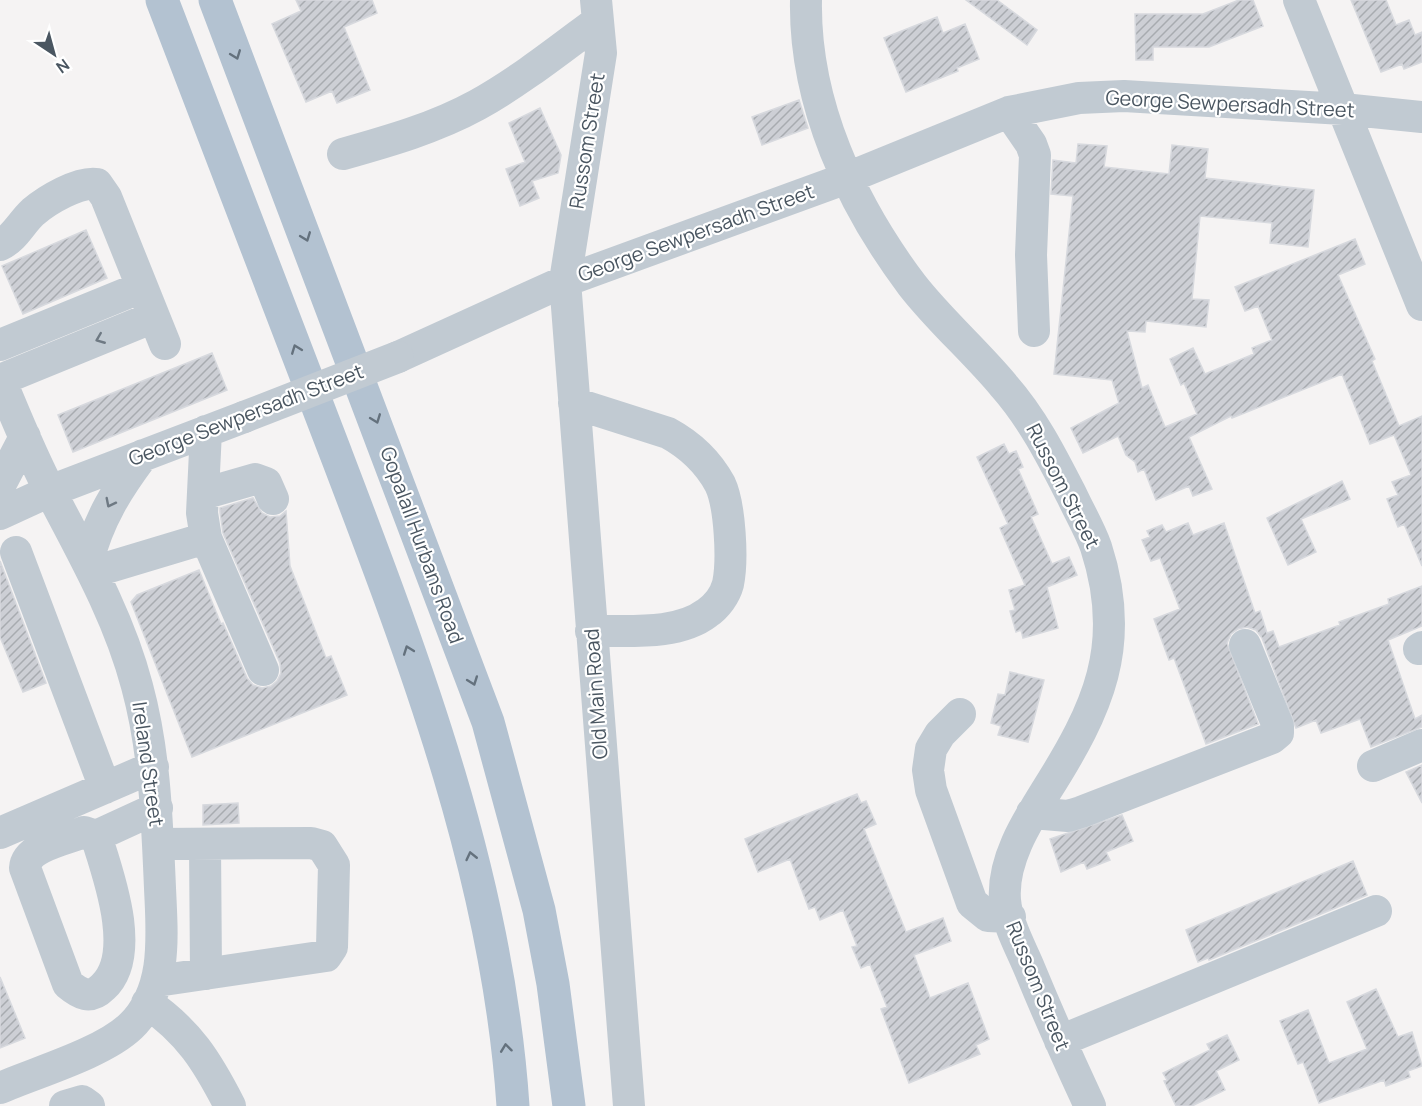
<svg xmlns="http://www.w3.org/2000/svg" width="1422" height="1106" viewBox="0 0 1422 1106" font-family="Manrope,sans-serif">
	<defs>
		<pattern id="building-hatch" width="6" height="6" patternUnits="userSpaceOnUse" patternTransform="scale(1.5)"><rect width="6" height="6" fill="#cdcfd5"/><path d="M-1 1l2-2M0 6l6-6M5 7l2-2" fill="none" stroke="#a8abb0"/></pattern>
	</defs>
	<rect width="100%" height="100%" fill="#f5f3f3"/>
	<path fill="url(#building-hatch)" stroke="#d7d9de" stroke-width="1.5" d="M296 0H372L377 13 344 27 370 90 337 103 332 91 306 102 272 24 301 11Z
		M966 0H997L1037 30 1027 45Z
		M1239 0H1253L1263 26 1209 47H1153V60H1136L1135 14H1203Z
		M1351 0H1386L1396 25 1409 20 1415 35 1422 32V62L1404 69 1402 64 1381 72Z
		M937 17 943 33 965 24 979 59 957 68 958 71 906 92 884 38Z
		M799 100 808 128 762 145 752 117Z
		M540 108 561 155 558 173 532 181 539 198 520 206 506 169 525 162 509 123Z
		M1078 144 1107 146 1104 167 1169 174 1172 145 1208 149 1205 178 1314 190 1308 247 1270 243 1272 223 1200 216 1192 299 1209 300 1206 327 1146 321 1145 332 1127 331 1142 388 1148 385 1165 427 1197 414 1184 383 1181 385 1170 359 1193 348 1205 374 1254 354 1252 348 1272 340 1258 306 1245 311 1235 287 1355 239 1365 264 1338 275 1375 359 1372 361 1399 426 1422 416V566L1404 524 1398 527 1387 499 1398 495 1392 482 1411 475 1394 435 1370 444 1342 374 1232 418 1231 416 1189 437 1212 489 1193 496 1189 486 1156 500 1144 469 1138 472 1135 462 1126 455 1118 436 1083 453 1071 428 1119 403 1112 380 1054 374 1073 196 1051 194 1053 160 1076 163Z
		M86 230 107 278 23 314 2 266Z
		M212 353 227 390 73 452 58 415Z
		M1004 444 1009 454 1016 451 1023 467 1018 469 1038 514 1031 517 1052 564 1069 557 1077 575 1047 587 1058 628 1023 638 1021 630 1016 632 1010 611 1015 610 1009 590 1025 585 1000 528 1008 524 977 457Z
		M1342 481 1350 499 1301 519 1316 552 1288 565 1267 518Z
		M253 498 262 513 270 517 280 516 286 511 290 566 326 658 331 656 347 695 192 757 131 602 137 595 199 570 221 624 223 623 247 678 253 685 262 688 271 686 277 681 281 673 280 663 223 533 220 512V508Z
		M1188 523 1193 535 1224 523 1255 613 1260 611 1267 633 1273 631 1279 647 1340 625 1339 622 1389 604 1388 599 1422 586V626L1388 640 1415 719 1422 715V727L1371 747 1360 719 1321 733 1316 720 1296 728 1262 638 1256 630 1247 627 1238 629 1231 634 1227 643 1258 724 1206 744 1174 658 1169 660 1154 619 1180 609 1160 558 1151 561 1142 540 1150 537 1147 531 1162 525 1166 532Z
		M0 561 46 683 23 692 0 637Z
		M1010 672 1044 680 1028 742 998 735 1001 726 991 723 998 694 1005 695Z
		M1422 765V803L1406 772Z
		M857 794 861 803 866 801 876 824 864 829 906 932 943 918 951 941 914 955 930 998 968 983 989 1039 976 1045 980 1054 909 1083 881 1009 887 1007 870 964 861 968 852 947 857 946 843 910 820 920 815 907 809 909 790 859 758 872 745 839Z
		M238 803 239 823 203 825V805Z
		M1122 815 1133 841 1106 852 1110 860 1087 869 1084 862 1061 872 1050 839Z
		M1353 861 1367 895 1209 960 1208 958 1198 962 1186 930Z
		M0 977 25 1038 0 1048Z
		M1376 989 1398 1037 1412 1032 1422 1066 1408 1071 1410 1077 1386 1086 1384 1080 1319 1103 1303 1062 1298 1064 1280 1021 1308 1010 1329 1063 1367 1049 1347 1002Z
		M1227 1035 1239 1060 1216 1071 1225 1090 1192 1106H1176L1164 1081 1167 1080 1163 1073 1210 1050 1207 1044Z"/>
	<g fill="none" stroke-linecap="round" stroke-linejoin="round">
		<path stroke="#c1cad2" stroke-width="32" d="M596 0 601 53 565 281 629 1106
			M806 0C804 103 851 204 912 285 940 321 975 351 1004 386 1033 419 1052 457 1072 496 1080 513 1090 530 1096 547 1128 645 1098 709 1046 791 1026 823 1002 861 1005 900 1007 924 1021 948 1030 970 1049 1016 1069 1061 1090 1106
			M1299 0 1422 305
			M1009 112 1031 144 1035 155 1031 255 1034 331
			M343 154C389 141 435 128 477 105 520 81 559 50 598 21
			M0 245C15 238 21 223 33 212 47 200 79 181 97 184L106 197 165 344
			M0 345 142 287
			M398 357 565 281 847 178 1009 112 1079 98 1124 96 1343 109 1422 117
			M0 379C16 417 31 455 50 491 83 554 119 617 137 686 155 752 157 820 160 888 162 935 168 990 131 1026 103 1053 37 1072 0 1088
			M0 380 154 317
			M574 403 668 433C690 445 708 462 720 484 730 505 733 560 728 584 725 595 717 606 707 613 677 636 627 630 591 631
			M206 431 202 513 206 538 263 670
			M0 485 25 437
			M203 494 255 479 266 483 273 499
			M0 514 50 491 244 417
			M16 552 105 788
			M88 561C98 520 118 488 143 455
			M93 572 206 538
			M1419 649 1422 647
			M960 714 940 734 931 749 928 770 931 790 972 903 988 916 1010 917
			M1373 766 1422 745
			M1032 813 1068 816 1081 812 1272 738 1278 733V726L1245 645
			M84 832 96 836C108 874 138 955 103 987 90 1000 80 994 68 984L25 868C26 846 68 839 84 832Z
			M0 833 153 767
			M96 836 157 808
			M205 844 206 974
			M157 981 326 956 332 947 334 865 322 846 311 843 158 844
			M147 1003C189 1032 207 1061 230 1106
			M1060 1041 1376 911
			M65 1106 82 1101 89 1106"/>
		<path stroke="#b3c2d1" stroke-width="33" d="M162 0C220 151 278 302 336 454 416 664 498 879 513 1106
			M215 0 488 722 539 910 553 984 569 1106"/>
		<path stroke="#c1cad2" stroke-width="32" d="M244 417 398 357"/>
	</g>
	<defs><path id="oneway-chevron" d="M-2-3.5L2.5 0L-2 3.5" fill="none" stroke-width="1.6" stroke-linecap="round" stroke-linejoin="round" transform="scale(1.5)"/></defs>
	<g stroke="#64717d">
		<use href="#oneway-chevron" transform="translate(236 55) rotate(69)"/>
		<use href="#oneway-chevron" transform="translate(306 237) rotate(69)"/>
		<use href="#oneway-chevron" transform="translate(296 349) rotate(-111)"/>
		<use href="#oneway-chevron" transform="translate(376 419) rotate(69)"/>
		<use href="#oneway-chevron" transform="translate(408 650) rotate(-110)"/>
		<use href="#oneway-chevron" transform="translate(473 681) rotate(70)"/>
		<use href="#oneway-chevron" transform="translate(471 856) rotate(-103)"/>
		<use href="#oneway-chevron" transform="translate(506 1048) rotate(-97)"/>
	</g>
	<g stroke="#6e7983">
		<use href="#oneway-chevron" transform="translate(100 339) rotate(158)"/>
		<use href="#oneway-chevron" transform="translate(110 503) rotate(117)"/>
	</g>
	<g text-anchor="middle" stroke-width="4.5" stroke-linejoin="round" paint-order="stroke">
		<g font-size="20" fill="#4a5661" stroke="#fff">
			<text transform="translate(1230 104) rotate(3)" y="7">George Sewpersadh Street</text>
			<text transform="translate(587 141) rotate(-81)" y="7">Russom Street</text>
			<text transform="translate(696 233) rotate(-20)" y="7">George Sewpersadh Street</text>
			<text transform="translate(246 415) rotate(-21)" y="7">George Sewpersadh Street</text>
			<text transform="translate(1063 486) rotate(63)" y="7">Russom Street</text>
			<text transform="translate(422 545) rotate(70)" y="7">Gopalall Hurbans Road</text>
			<text transform="translate(596 694) rotate(-94)" y="7">Old Main Road</text>
			<text transform="translate(148 764) rotate(82)" y="7">Ireland Street</text>
			<text transform="translate(1038 986) rotate(68)" y="7">Russom Street</text>
		</g>
	</g>
	<g transform="translate(54 54) rotate(144)" stroke="#ffffff" stroke-width="4.5" paint-order="stroke">
	<path d="M0-4.5L10 22L0 15L-10 22Z" fill="#4a5661"/>
	<text y="-9" font-size="16" font-weight="bold" text-anchor="middle" fill="#4a5661">N</text>
	</g>
</svg>
